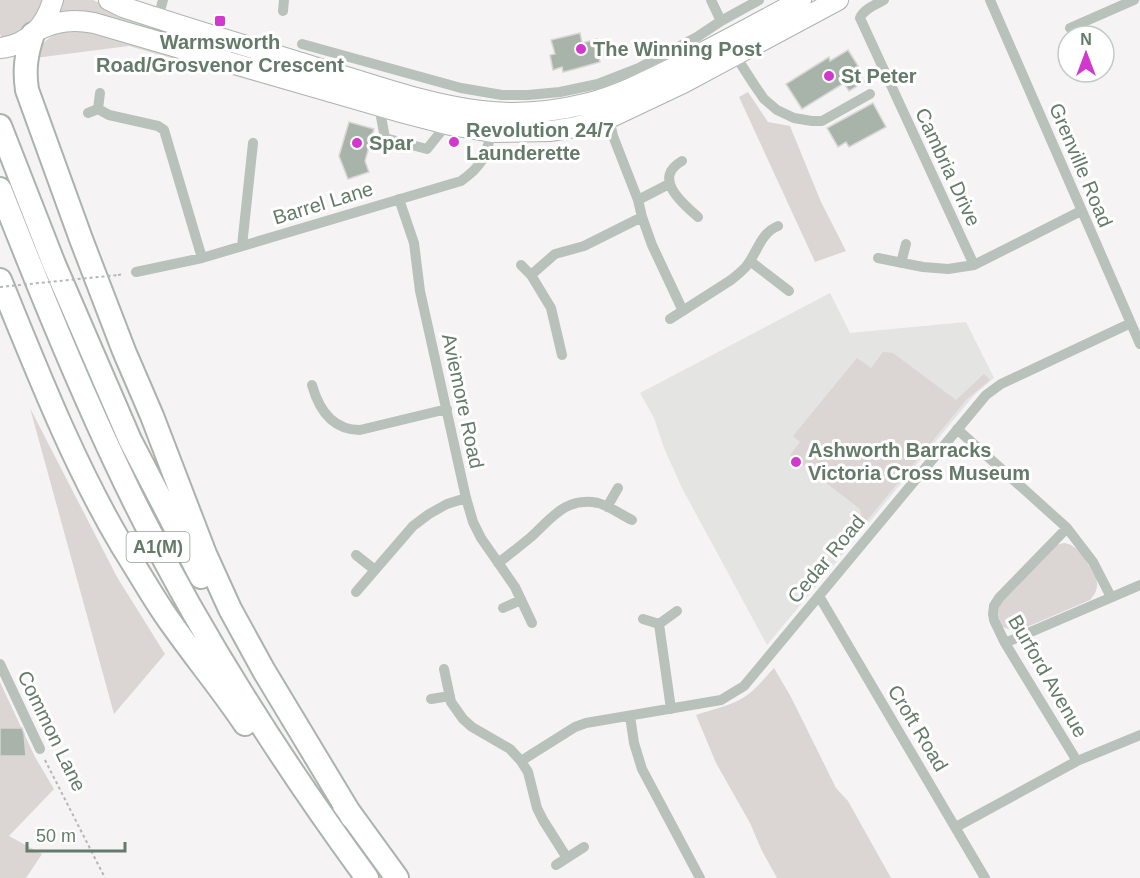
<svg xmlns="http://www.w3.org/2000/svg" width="1140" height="878" viewBox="0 0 1140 878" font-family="Helvetica,sans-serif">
	<rect width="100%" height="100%" fill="#f6f3f4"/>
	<path fill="#e4e4e3" d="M830 293 850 333 966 322 994 378 975 394 861 532 847 535 849 544 848 548 767 645 682 488 664 448 654 418 640 393Z"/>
	<path fill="#dbd6d3" d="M0 0H42C35 20 24 34 2 39L0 34Z
		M59 0H93L120 12 164 28 163 34 55 14Z
		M78 26 359 106 366 113 129 46 35 58C45 35 55 34 78 26Z
		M748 92 768 122 790 126 821 202 846 251 815 262 739 97Z
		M883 352 893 353 956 400 984 374 990 380 967 399 864 524 860 509 790 455 800 442 793 436 857 358 871 368Z
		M30 408 117 577 165 654 114 714Z
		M1064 543C1080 545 1088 565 1096 578 1099 587 1096 593 1090 600L1020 630 1013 631 1003 627C998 618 996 611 1002 601L1056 545Z
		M774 668 791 697 836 788 848 801 891 878H777L762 851 750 823 716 763 696 715C714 709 735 705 750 693 759 686 766 676 774 668Z
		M0 682 35 757 54 789 9 836 42 854 26 878H0Z"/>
	<path fill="#a8b3a9" stroke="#d8d6d6" stroke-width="1.5" d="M580 33 582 43 597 39 598 44 606 42 610 55 599 58 600 62 575 69 563 72 562 67 553 70 550 55 555 54 551 40Z
		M848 50 860 69 857 70 864 82 849 91 844 83 802 109 786 84 829 57 830 61Z
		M873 103 886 127 849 147 846 142 838 147 827 128Z
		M349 122 374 129 365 161 369 172 348 179 339 156Z
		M0 728H22L24 734 26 756H0Z"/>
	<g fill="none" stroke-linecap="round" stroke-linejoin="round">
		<defs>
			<path id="major" d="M109 0 123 7C186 28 250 47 314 67 368 83 424 104 481 111 514 115 552 112 585 104 615 97 645 82 673 68 716 46 759 23 801 0
				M38 30C57 21 73 19 94 23L397 111 451 125 492 132 551 131 576 127 609 118 683 83 838 0
				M0 48C28 45 46 26 53 0"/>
			<path id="highway" d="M33 34C26 54 24 70 27 90L81 239 124 351 152 416 205 554 230 609 264 671 352 817
				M0 126 54 264 130 440 201 577
				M0 189C41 293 83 397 132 497 198 631 279 758 367 878
				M0 280C37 370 72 461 121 544 135 566 148 589 162 610 188 649 219 685 245 724
				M344 805 397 878"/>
		</defs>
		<use href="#major" stroke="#abb4ad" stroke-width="22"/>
		<use href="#highway" stroke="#abb3ad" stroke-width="26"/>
		<path stroke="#b2b8b4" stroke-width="2" stroke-dasharray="3 3" stroke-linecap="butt" d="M118 275 124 274
			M45 760 105 878"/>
		<path stroke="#b9c1bb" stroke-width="10" d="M711 0 721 21
			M884 0C875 5 864 9 860 18L974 265
			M990 0 1140 344
			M283 11 284 0
			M158 18 163 0
			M1070 28 1134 0
			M302 44 461 88 502 95H528L560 92 598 84 639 68 697 37 721 21 759 0
			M735 55 755 86 764 99 777 110 794 118 812 121H822L870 94
			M379 106 385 138 427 149 447 124
			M98 109 109 115 158 126 164 130 202 258
			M88 113 98 109 100 93
			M609 118 613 136 638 200 642 217 652 245 683 311
			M682 161C652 178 682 203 698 217
			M399 199 414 243 420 291 466 498 473 522 481 538 515 587 532 623
			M638 200 669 184
			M242 246 253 143
			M878 258 923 267 948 269 974 265 1081 211
			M750 261 789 291
			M901 263 906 244
			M521 265 531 275 551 308 562 355
			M136 272 202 258 461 181C483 165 485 157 492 132
			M531 275 555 254 584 246 642 217
			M670 319 731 280C737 275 744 270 748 264 758 250 761 233 778 226
			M312 385C319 410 333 430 360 430L447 409
			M957 429 1067 528 1093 562 1111 597
			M607 507 618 488
			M1067 528 999 598 994 606 993 614 994 620 1005 643 1077 761
			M356 555 375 570
			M498 563C509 555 520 546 531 537 551 519 566 496 598 503 610 506 621 515 632 520
			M356 592 413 526 429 514 447 504 466 498
			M819 596 985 878
			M503 608 521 600
			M643 619 659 624 677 611
			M659 624 671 709
			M1005 643 1140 585
			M0 664 40 749
			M444 669 451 702 463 719 472 727 510 749 521 761 528 772 537 808 543 820 567 858
			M431 699 450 696
			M630 716 634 743 642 769 700 878
			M521 761 575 727 586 723 721 700 744 686 986 395 1001 384 1131 323
			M956 827 1077 761 1140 735
			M556 865 584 847"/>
		<use href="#major" stroke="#fff" stroke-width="20"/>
		<use href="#highway" stroke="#fff" stroke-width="22"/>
		<path stroke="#b2b8b4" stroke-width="2" stroke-dasharray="3 3" stroke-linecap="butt" d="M0 287 118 275"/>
	</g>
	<g fill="#d237ce" stroke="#fff" stroke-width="2">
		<rect x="214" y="15" width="12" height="12" rx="3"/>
		<circle cx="581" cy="49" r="6"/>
		<circle cx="829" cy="76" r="6"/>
		<circle cx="454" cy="142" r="6"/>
		<circle cx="357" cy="143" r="6"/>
		<circle cx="796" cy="462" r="6"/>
	</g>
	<g text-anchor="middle" stroke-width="6" stroke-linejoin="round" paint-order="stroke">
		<rect fill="#fff" stroke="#92a396" stroke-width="1.5" x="126.5" y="532" width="63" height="30" rx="4.5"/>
		<g font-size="18" font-weight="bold" fill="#647b69">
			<text x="158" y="553">A1(M)</text>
		</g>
		<g font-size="20" font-weight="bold" fill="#647b69" stroke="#fff" text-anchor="start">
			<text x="220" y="49" text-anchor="middle">Warmsworth<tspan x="220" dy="23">Road/Grosvenor Crescent</tspan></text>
			<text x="593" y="56">The Winning Post</text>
			<text x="841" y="83">St Peter</text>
			<text x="466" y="137">Revolution 24/7<tspan x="466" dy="23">Launderette</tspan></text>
			<text x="369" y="150">Spar</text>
			<text x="808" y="457">Ashworth Barracks<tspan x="808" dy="23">Victoria Cross Museum</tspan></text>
		</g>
		<g font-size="20" fill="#647b69" stroke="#fff">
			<text transform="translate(1081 165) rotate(67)" y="7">Grenville Road</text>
			<text transform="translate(948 167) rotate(65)" y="7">Cambria Drive</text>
			<text transform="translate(323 203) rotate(-17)" y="7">Barrel Lane</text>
			<text transform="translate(463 401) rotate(78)" y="7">Aviemore Road</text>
			<text transform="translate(826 559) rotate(-50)" y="7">Cedar Road</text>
			<text transform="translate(1048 676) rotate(60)" y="7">Burford Avenue</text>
			<text transform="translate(918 728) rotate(59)" y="7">Croft Road</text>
			<text transform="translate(52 731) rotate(64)" y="7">Common Lane</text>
		</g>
	</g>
	<g transform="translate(1086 54)"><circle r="28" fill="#ffffff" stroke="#c1cac3" stroke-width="1.5"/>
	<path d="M0-4.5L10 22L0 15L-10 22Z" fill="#d237ce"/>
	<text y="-9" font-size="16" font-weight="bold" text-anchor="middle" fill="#647b69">N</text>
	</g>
	<path d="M27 842v9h98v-9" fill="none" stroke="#647b69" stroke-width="3"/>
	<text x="36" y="842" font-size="18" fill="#647b69" stroke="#ffffff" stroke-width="4.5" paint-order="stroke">50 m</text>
</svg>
